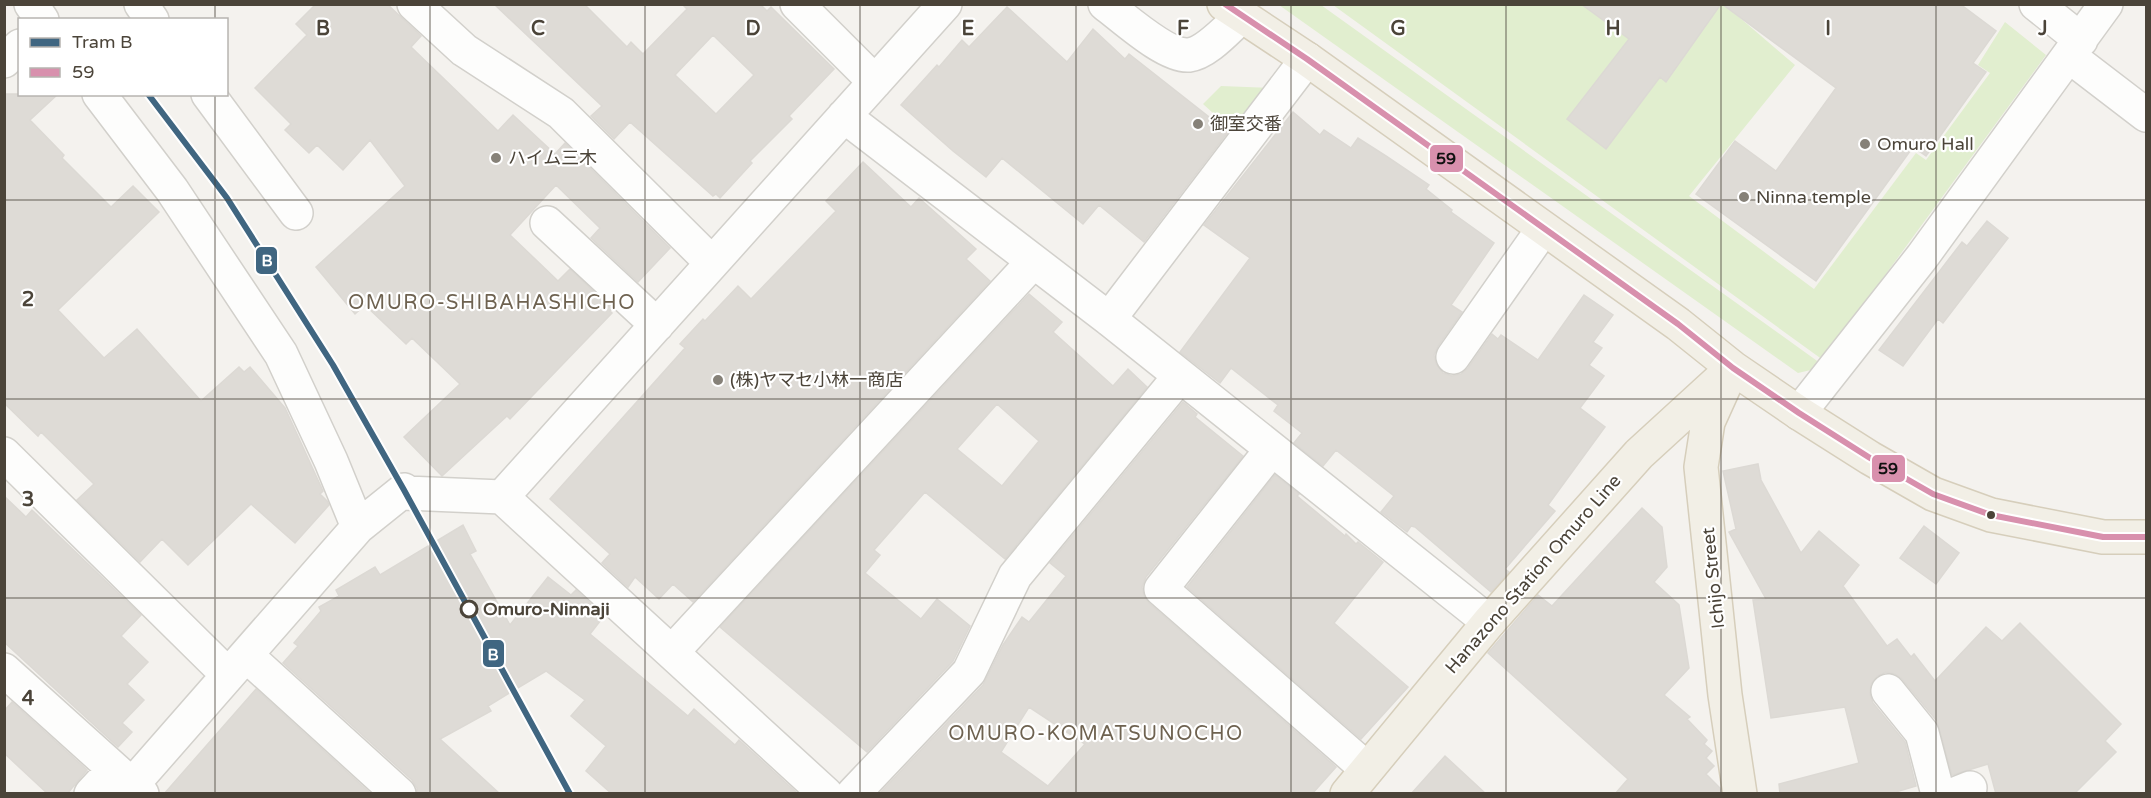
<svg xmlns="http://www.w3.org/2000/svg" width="2151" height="798" viewBox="0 0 2151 798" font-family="'Varela Round','Noto Sans JP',sans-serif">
	<rect width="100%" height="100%" fill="#f4f2ee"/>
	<path fill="#e1eecf" d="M1279 5H1321L1820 363 1815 369 1798 373Z
		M1333 5H1725L1795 65 1689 196 1814 289 1916 153 1926 160 1990 73 1978 65 2005 22 2046 55 1823 360Z
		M1221 86 1272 88 1234 132 1203 104Z"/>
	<path fill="#dedbd6" stroke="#dcd9d4" stroke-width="1.5" fill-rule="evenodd" d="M316 4H387L421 36 411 47 498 131 513 115 555 154 565 143 670 248 638 282 591 238 600 228 556 185 510 235 558 281 570 269 612 309 610 311 612 313 510 419 507 416 442 476 404 437 460 384 412 338 406 344 365 305 355 314 316 267 405 186 370 140 343 170 317 145 309 153 285 130 291 124 255 88 307 35 296 24Z
		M494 4H584L627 47 631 42 643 54 687 9 682 4H760L767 11 771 7 834 69 789 116 792 119 750 161 752 163 720 198 716 194 713 196 630 122 614 139 591 116 602 106ZM713 35 754 75 716 114 675 75Z
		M1581 4H1721L1666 82 1660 77 1606 149 1567 119 1629 39Z
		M1722 4H1960L1996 31 1973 63 1986 72 1926 156 1913 147 1816 281 1696 194 1735 141 1776 171 1836 88Z
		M1007 7 1067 62 1093 29 1125 59 1129 54 1228 132 1144 242 1099 205 1083 224 1002 158 986 177 953 151 901 105 937 65 939 67 962 40 969 47Z
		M4 94H58L30 120 64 155 62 158 111 207 133 186 159 212 58 310 104 358 137 329 201 401 239 367 244 372 250 367 285 408 323 491 320 494 327 501 329 505 295 543 251 504 188 565 162 539 140 562 77 500 94 484 41 432 38 436 4 403Z
		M1293 112 1320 135 1324 130 1351 148 1358 138 1386 156 1429 185 1426 189 1452 210 1451 212 1494 243 1451 305 1462 312 1438 346 1434 355 1436 364 1443 373 1452 376 1461 374 1468 368 1492 334 1498 339 1501 335 1538 360 1584 295 1613 315 1593 342 1602 348 1589 365 1604 376 1580 408 1605 427 1548 505 1555 511 1505 569 1509 572 1491 592 1415 527 1411 526 1407 532 1381 512 1394 496 1336 450 1323 466 1294 443 1302 433 1274 411 1278 405 1231 368 1220 383 1180 352 1250 258 1204 225Z
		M863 162 911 207 919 198 976 249 966 259 990 281 693 602 673 584 659 599 635 577 628 587 602 563 610 554 550 499 685 348 680 344 703 319 705 321 738 286 751 299 836 211 826 201Z
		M1987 221 2008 238 1943 323 1938 319 1903 366 1879 350 1962 242 1967 246Z
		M1029 294 1062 322 1053 332 1113 386 1128 369 1147 387 1005 559 925 492 874 550 880 555 865 573 921 619 937 599 970 626 953 661 867 752 720 627ZM997 404 1039 441 1002 486 957 449Z
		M1183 402 1197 414 1195 417 1243 456 1146 577 1142 587 1144 596 1149 603 1336 767 1312 794H879L983 685 1003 645 1022 617 1029 622 1066 576 1050 563ZM1029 707 1085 744 1048 786 1001 752Z
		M1758 464 1761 480 1801 553 1819 531 1859 565 1843 586 1887 646 1897 639 1911 657 1914 654 1935 681 1986 627 2002 641 2020 623 2121 724 2105 741 2116 752 2074 794H1996L1988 764 1952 775 1937 721 1902 679 1895 674 1886 672 1877 676 1871 684 1870 694 1873 703 1905 742 1916 786 1889 794H1780L1779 784 1859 763 1845 707 1771 718 1753 600 1766 599 1729 532 1736 529 1723 471Z
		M1275 475 1299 494 1297 496 1345 536 1346 534 1356 544 1358 542 1383 562 1334 623 1408 687 1361 739 1187 587Z
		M4 496 26 517 32 510 141 615 121 636 148 662 127 684 144 700 122 723 132 732 118 747 4 642Z
		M1642 508 1662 527 1667 567 1654 582 1679 605 1689 668 1664 695 1690 717 1687 719 1707 740 1704 744 1712 751 1706 758 1714 766 1706 774 1720 788 1721 794H1615L1628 779 1488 653 1538 595 1552 606Z
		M463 525 476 551 470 554 510 625 548 577 571 595 576 590 604 616 590 634 688 716 694 709 735 745 739 740 798 794H612L586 771 606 746 571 716 585 700 546 671 488 706 491 711 440 739 500 794H417V788L412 780 283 663 298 646 294 643 321 611 319 607 339 596 336 590 375 567 380 575Z
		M1924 526 1959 553 1936 584 1900 558Z
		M256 689 371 794H164Z
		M12 702 87 770 67 794H48L4 753V711Z
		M1445 756 1486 794H1411Z"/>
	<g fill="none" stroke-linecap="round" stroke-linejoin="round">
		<defs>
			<path id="minor" d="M31 4 42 20
				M141 4 152 20
				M414 4 464 50 561 113 712 263
				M797 4 875 82
				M1105 4C1124 18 1166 57 1189 55 1207 53 1229 27 1242 16
				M2036 4 2081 40
				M2069 56 2146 115
				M4 61 20 46
				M99 94 172 190 281 354 331 461 358 527
				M208 94 296 213
				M844 116 1109 319 1489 622
				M547 223 657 325
				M1109 319 1307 59
				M1453 357 1543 229
				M1799 413 1922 257 2106 4
				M1272 449 1161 589 1367 769
				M4 454 228 675
				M502 497 945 4
				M672 652 1033 262
				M246 655 399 794
				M4 670 142 794
				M1888 691 1922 733 1938 794
				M132 785 358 527 404 490 406 493 502 497 826 794
				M91 794 114 769
				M853 794 969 672 1015 576 1180 376
				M1955 794 1970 788"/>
			<path id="major" d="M1224 4 1307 59 1678 324 1733 368 1799 413 1870 458 1933 494 1991 515 2103 537H2146
				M1727 380 1708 422 1701 467 1725 695 1740 794
				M1347 794 1489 622 1639 454 1733 368"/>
		</defs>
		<use href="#minor" stroke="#d2d0cb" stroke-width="36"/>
		<use href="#major" stroke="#d6cebb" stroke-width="36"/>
		<use href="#minor" stroke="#fdfdfc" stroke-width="33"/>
		<use href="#major" stroke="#f2efe6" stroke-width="33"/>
		<defs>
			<path id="bus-1" d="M1225 4 1307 59 1678 324 1733 368 1799 413 1870 458 1933 494 1991 515 2103 537H2146"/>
		</defs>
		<use href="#bus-1" stroke="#fff" stroke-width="10"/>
		<use href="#bus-1" stroke="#d890ad" stroke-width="6"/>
		<defs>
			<path id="tram-1" d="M148 94 227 198 333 365 404 490 570 794"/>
		</defs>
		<use href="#tram-1" stroke="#fff" stroke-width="10"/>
		<use href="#tram-1" stroke="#406681" stroke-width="6"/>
	</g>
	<path fill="none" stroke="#4b4439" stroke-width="1.5" stroke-opacity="0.55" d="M215 4V20M430 4V794M645 4V794M860 4V794M1076 4V794M1291 4V794M1506 4V794M1721 4V794M1936 4V794M215 94V794M4 200H2146M4 399H2146M4 598H2146"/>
	<g fill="#868178" stroke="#fff" stroke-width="2">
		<circle cx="1198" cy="124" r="6"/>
		<circle cx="1865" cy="144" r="6"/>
		<circle cx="496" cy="158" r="6"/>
		<circle cx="1744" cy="197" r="6"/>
		<circle cx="718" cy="380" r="6"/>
	</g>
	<circle fill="#4b4439" stroke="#fff" stroke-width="2" cx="1991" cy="515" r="5"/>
	<circle fill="#fff" stroke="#4b4439" stroke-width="3" cx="469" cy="609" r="8"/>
	<g text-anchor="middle" stroke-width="4.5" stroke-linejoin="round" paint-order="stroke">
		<g font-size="18" fill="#4b4439" stroke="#fff" text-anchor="start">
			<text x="1210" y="130">御室交番</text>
			<text x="1877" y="150">Omuro Hall</text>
			<text x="508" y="164">ハイム三木</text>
			<text x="1756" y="203">Ninna temple</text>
			<text x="730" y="386">(株)ヤマセ小林一商店</text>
		</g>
		<g font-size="18" fill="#4b4439" stroke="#fff">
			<text transform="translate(1533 574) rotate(-49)" y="6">Hanazono Station Omuro Line</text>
			<text transform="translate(1713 578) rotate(-96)" y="6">Ichijo Street</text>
		</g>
		<g font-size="18" font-weight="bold" fill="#4b4439" stroke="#fff" text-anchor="start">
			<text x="483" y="615">Omuro-Ninnaji</text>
		</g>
		<g font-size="20" letter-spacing="1.5" fill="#6e6250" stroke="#fff">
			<text x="492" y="309">OMURO-SHIBAHASHICHO</text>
			<text x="1096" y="740">OMURO-KOMATSUNOCHO</text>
		</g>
	</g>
	<g font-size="20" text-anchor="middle" font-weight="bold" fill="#4b4439" stroke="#fff" stroke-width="4.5" stroke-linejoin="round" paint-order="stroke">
		<text x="323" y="35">B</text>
		<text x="538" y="35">C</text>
		<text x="753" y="35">D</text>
		<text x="968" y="35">E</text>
		<text x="1183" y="35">F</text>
		<text x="1398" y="35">G</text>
		<text x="1613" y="35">H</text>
		<text x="1828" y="35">I</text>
		<text x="2043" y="35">J</text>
		<text x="28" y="306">2</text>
		<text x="28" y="506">3</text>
		<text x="28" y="705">4</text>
	</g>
	<g stroke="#fff" stroke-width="2">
		<rect x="1429" y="144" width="35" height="29" rx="6" fill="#d890ad"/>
		<rect x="255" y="246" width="23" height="29" rx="6" fill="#406681"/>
		<rect x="1871" y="454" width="35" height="29" rx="6" fill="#d890ad"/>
		<rect x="482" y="639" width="23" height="29" rx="6" fill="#406681"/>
	</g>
	<g font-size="16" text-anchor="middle" font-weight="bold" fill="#fff">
		<text x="267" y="266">B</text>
		<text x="493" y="660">B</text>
	</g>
	<g font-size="16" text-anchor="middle" font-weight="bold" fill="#111">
		<text x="1446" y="164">59</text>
		<text x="1888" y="474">59</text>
	</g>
	<rect width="2151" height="798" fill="none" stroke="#4b4439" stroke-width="12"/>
	<rect x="18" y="18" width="210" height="78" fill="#ffffff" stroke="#b7b4b0" stroke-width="1.5"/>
	<rect x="30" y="38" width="30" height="9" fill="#406681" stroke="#b7b4b0" stroke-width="1.5"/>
	<text x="72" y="48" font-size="18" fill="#4b4439">Tram B</text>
	<rect x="30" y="68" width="30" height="9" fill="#d890ad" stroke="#b7b4b0" stroke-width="1.5"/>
	<text x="72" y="78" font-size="18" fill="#4b4439">59</text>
</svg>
